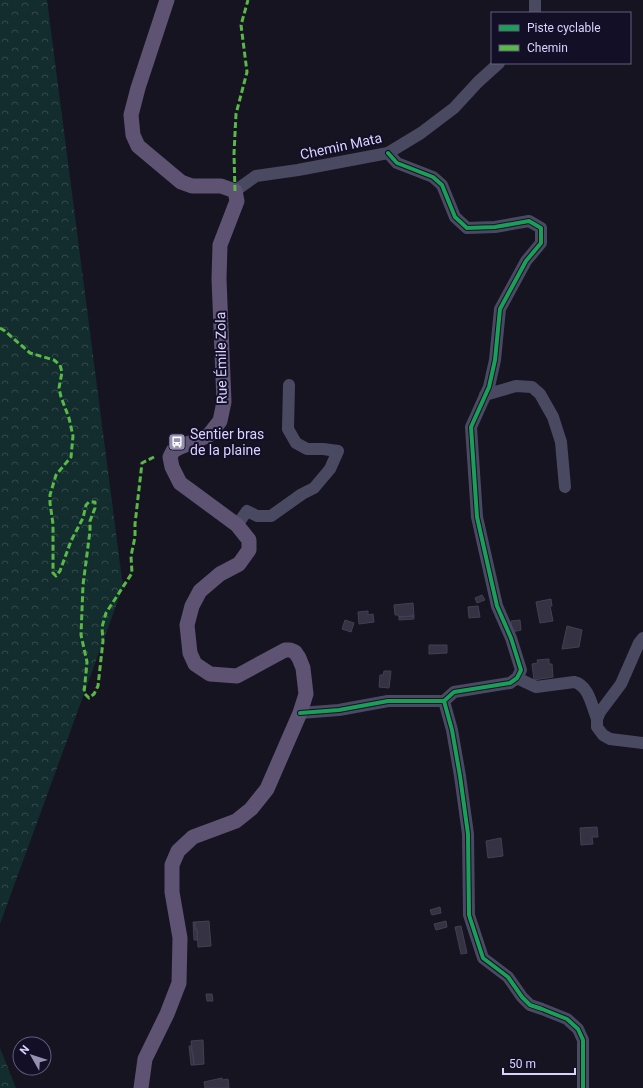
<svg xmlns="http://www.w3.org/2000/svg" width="643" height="1088" viewBox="0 0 643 1088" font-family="Roboto,sans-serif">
	<defs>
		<pattern id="forest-crowns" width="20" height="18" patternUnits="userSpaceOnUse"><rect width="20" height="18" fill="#132c2d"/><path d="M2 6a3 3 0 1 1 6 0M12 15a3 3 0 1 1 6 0" fill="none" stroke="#354a4c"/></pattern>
	</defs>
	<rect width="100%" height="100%" fill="#161421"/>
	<path fill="url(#forest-crowns)" d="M0 0H47L123 587 0 924Z
		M0 1048 16 1088H0Z"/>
	<path fill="#343243" stroke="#433f54" d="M482 595 485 600 477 603 475 598Z
		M551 599 552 606H550L553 621 540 623 536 602Z
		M413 603 414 616 399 617 398 615H395L394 605Z
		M478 606 480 617 469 618 468 607Z
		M368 611V615L373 614 374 622 359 624 358 612Z
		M414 616V619L399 620V617Z
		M345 620 354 623 351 632 342 629Z
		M520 620 521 630 512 632 511 621Z
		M567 626 582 630 579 647 562 649Z
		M429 645H447V653L429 654Z
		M549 659V664H552L553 677 534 680 532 664 538 663 537 660Z
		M384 671H391L389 688 379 687 380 675H383Z
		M597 827 598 837H592L593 844 581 845 580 828Z
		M501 838 503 856 488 858 486 841Z
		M440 907 441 913 432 915 430 910Z
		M209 921 211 946 198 947 197 929H195V922Z
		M446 921 447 927 436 930 434 924Z
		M193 922H195V929H197V940H194Z
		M461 926 467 953 461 954 455 927Z
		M206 994H212L213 1001H207Z
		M203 1040 204 1064 194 1065 191 1041Z
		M189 1046H191L192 1053H193L194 1065H191Z
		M222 1078V1080L228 1079 229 1088H205L204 1082Z"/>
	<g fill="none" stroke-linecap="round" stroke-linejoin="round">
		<path stroke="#4a4962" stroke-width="12" d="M535 13V0
			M235 191 256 176 298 170 388 153 421 133 454 108 478 82 499 63
			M485 395 516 386 532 387 540 394 553 417 561 442 565 487
			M237 525 247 511 257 516H271L302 494 314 488 330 469 338 451 323 449H307L296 443 288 429 289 385
			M643 638 639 643 621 684 600 712 597 719V727L603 735 610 739 643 743
			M517 678 536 687 574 682C589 685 592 707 597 719
			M444 701 452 730 460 776 468 834 469 915 483 958 508 977 522 997 530 1005 542 1009 567 1019 578 1029 583 1040V1088
			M300 713 339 710 388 701H444L454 692 510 683 517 678 521 670 511 638 497 606 477 517 471 427 489 387 495 360 500 309 526 261 541 243V228L529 221 495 227 467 228 455 217 442 185 433 177 397 163 388 153"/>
		<path stroke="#5e5373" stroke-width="15" d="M141 1088 145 1059 167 1014 179 983 180 938 172 892V865L178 851 193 837 236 821 251 809 267 789 300 713 306 694 303 668 299 658 295 652 290 650H285L237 676 210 674 195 664 190 653 187 625 192 606 200 591 220 574 239 564 249 550V540L237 525 180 483 172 467 170 457 173 451 178 448 209 435 220 421 224 402 219 279 220 245 237 201 235 191 221 186H192L181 182 138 146 133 135 131 115 138 88 167 0"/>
		<path stroke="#58b947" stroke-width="3" stroke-dasharray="6 3" stroke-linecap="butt" d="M235 191 234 154 236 114 247 72 241 25 248 0
			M0 328 5 331 30 353 54 360 60 365 62 372 59 388 61 397 69 418 73 436 71 457 56 475 50 495V503L53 524V573L56 576 60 571 71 541 83 518 86 505 89 502H95V508L90 521V531L83 585 81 635 87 662 84 693 89 698 94 694 98 686 103 641 102 627 106 613 132 573 131 556 135 537V524L142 463 154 457"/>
		<defs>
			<path id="cycleway" d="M444 701 452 730 460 776 468 834 469 915 483 958 508 977 522 997 530 1005 542 1009 567 1019 578 1029 583 1040V1088
				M300 713 339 710 388 701H444L454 692 510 683 517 678 521 670 511 638 497 606 477 517 471 427 489 387 495 360 500 309 526 261 541 243V228L529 221 495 227 467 228 455 217 442 185 433 177 397 163 388 153"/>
		</defs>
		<use href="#cycleway" stroke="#130f26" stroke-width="6"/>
		<use href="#cycleway" stroke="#1a9f57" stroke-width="4"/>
	</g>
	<defs>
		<symbol id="bus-square" viewBox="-11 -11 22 22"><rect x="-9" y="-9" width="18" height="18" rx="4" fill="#9591b1" stroke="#130f26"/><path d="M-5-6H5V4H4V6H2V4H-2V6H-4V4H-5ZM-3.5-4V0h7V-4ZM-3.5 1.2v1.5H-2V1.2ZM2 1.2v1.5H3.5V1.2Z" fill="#fff"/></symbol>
	</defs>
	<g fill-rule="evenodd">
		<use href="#bus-square" x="167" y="432" width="20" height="20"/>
	</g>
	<g text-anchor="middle" stroke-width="4" stroke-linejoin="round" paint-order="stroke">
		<g font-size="14" fill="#d9d4ff" stroke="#130f26">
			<text transform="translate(341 146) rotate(-12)" y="5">Chemin Mata</text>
			<text transform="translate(221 358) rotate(-91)" y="5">Rue Émile Zola</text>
		</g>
		<g font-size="14" fill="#d9d4ff" stroke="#130f26" text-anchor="start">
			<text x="190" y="439">Sentier bras<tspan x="190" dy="16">de la plaine</tspan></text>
		</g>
	</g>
	<rect x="491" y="12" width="140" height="52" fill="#130f26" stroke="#625e7d"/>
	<rect x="499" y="25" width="20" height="6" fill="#1a9f57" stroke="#625e7d"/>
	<text x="527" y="32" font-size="12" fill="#d9d4ff">Piste cyclable</text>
	<rect x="499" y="45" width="20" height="6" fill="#58b947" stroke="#625e7d"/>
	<text x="527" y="52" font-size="12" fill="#d9d4ff">Chemin</text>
	<g transform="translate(32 1056) rotate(309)"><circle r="19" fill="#130f26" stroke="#625e7d"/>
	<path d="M0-3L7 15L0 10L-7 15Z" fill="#9591b1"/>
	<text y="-6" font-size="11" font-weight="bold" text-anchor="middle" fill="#d9d4ff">N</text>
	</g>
	<path d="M503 1068v6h72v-6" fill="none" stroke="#d9d4ff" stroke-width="2"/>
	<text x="509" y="1068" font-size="12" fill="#d9d4ff" stroke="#130f26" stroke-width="3" paint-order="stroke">50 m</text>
</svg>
